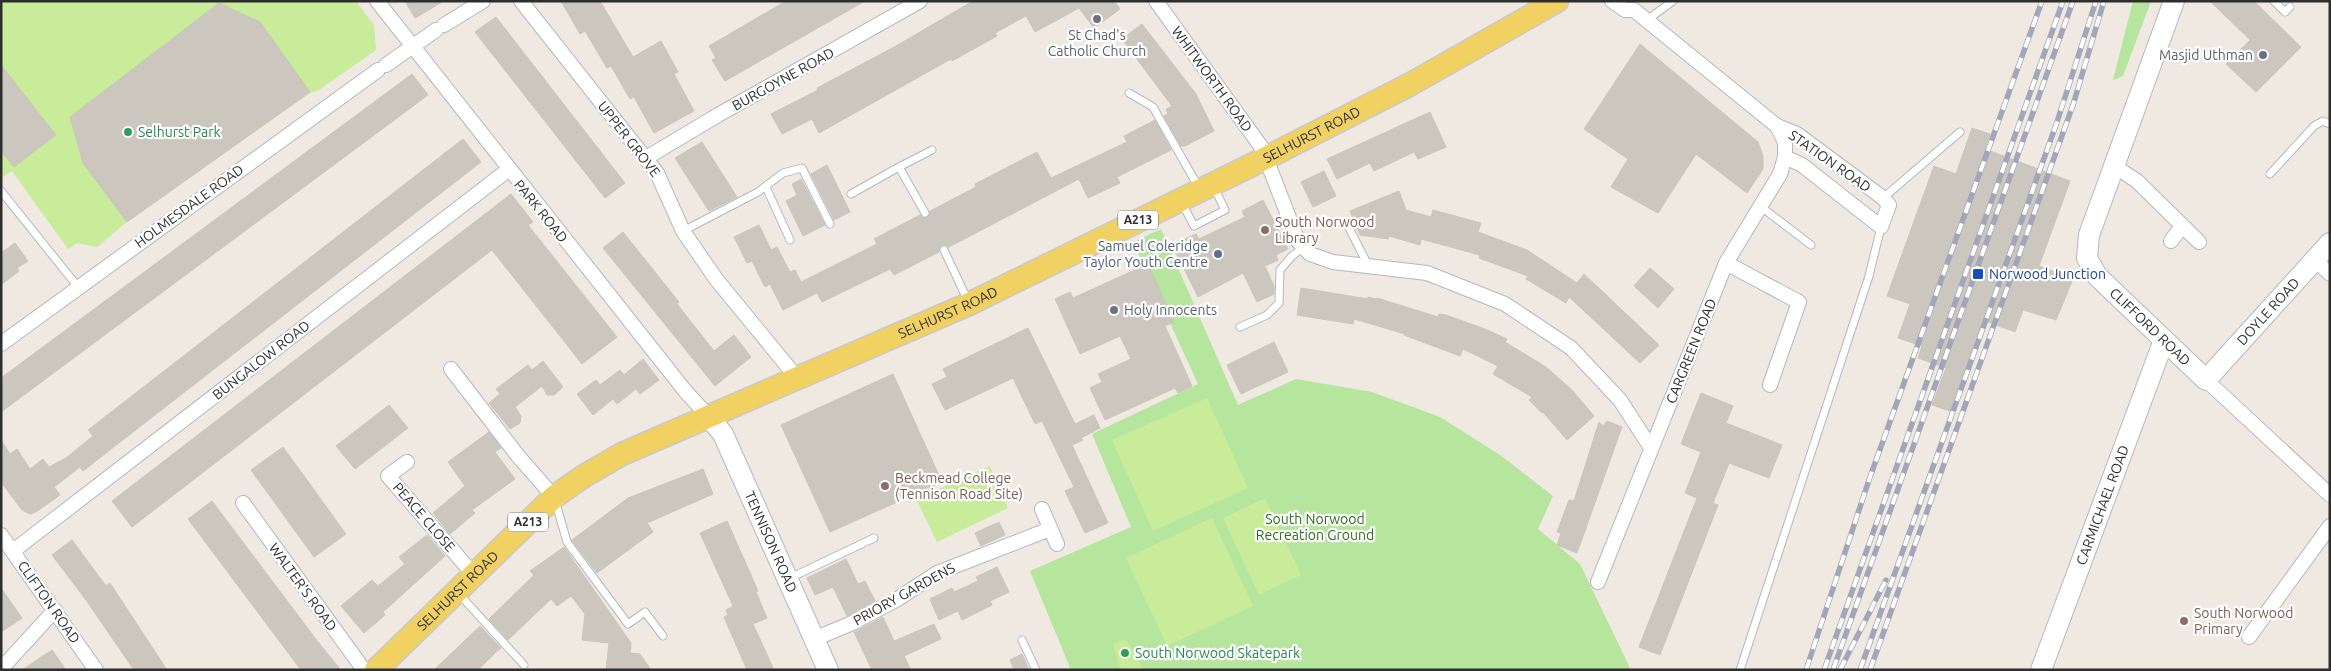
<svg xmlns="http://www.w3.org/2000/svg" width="2331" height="671" viewBox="0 0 2331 671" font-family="Ubuntu,sans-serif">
	<rect width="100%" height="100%" fill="#efe9e1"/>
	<path fill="#b6e59e" d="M2133 1H2151L2123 76 2113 80Z
		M1161 229 1238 405 1296 379 1372 392 1440 417 1500 455 1553 496 1538 529 1580 564 1631 670H1071L1030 571 1131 527 1092 434 1198 384 1133 242Z"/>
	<path fill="#c9ec9a" d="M1 1H356L374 25 376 50 319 90 310 93 127 222 97 247 77 243 68 249 12 171 1 178Z
		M1207 398 1248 488 1153 531 1112 440Z
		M990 466 1008 508 937 542 916 499Z
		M1265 498 1301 575 1259 595 1223 518Z
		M1212 518 1253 606 1167 646 1126 558Z
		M1123 640 1128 642 1144 670H1121L1114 649V644Z"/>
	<path fill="#cbc7bf" stroke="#cbc5ba" d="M405 1H444L415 18Z
		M561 1H600L633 57 661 41 678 72 674 74 694 111 654 133 634 97 630 99 611 66 607 68 585 31 580 34Z
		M786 1H865L725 81 712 60 716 58 709 46Z
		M973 1H1114L1120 9 1094 28 1079 8 1035 32 1026 16 995 33 997 36 952 61 951 59 819 133 812 119 782 134 771 114 818 90 817 88 896 46Z
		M2210 1H2254L2301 47 2256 92 2226 64 2250 40Z
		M219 3 260 22 310 92 127 222 83 163 70 117Z
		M496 17 625 183 605 198 475 32Z
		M1142 24 1196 94 1214 131 1185 146H1181L1164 116 1168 114 1166 109 1172 106 1122 39Z
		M1640 44 1758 142 1763 156V169L1747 193 1696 154 1658 213 1611 187 1628 159 1584 129Z
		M1 65 56 135 14 167 1 151Z
		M412 74 428 95 1 412V378Z
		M1430 112 1446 147 1418 159 1414 152 1374 171 1370 163 1337 179 1327 159Z
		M1155 120 1171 150 1117 177 1120 183 1088 198 1079 179 949 247 941 245 939 252 894 275 890 269 822 302 817 293 783 310 770 284 765 287 752 261 747 263 734 237 759 225 771 250 777 247 790 272 795 270 801 282 877 244 874 239 920 215 927 218 930 211 976 187 975 184 1037 152 1051 178 1127 142 1124 136Z
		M1972 128 1990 134 1985 149 2070 181 2039 266 2073 279 2056 320 2023 310 2015 332 1983 320 1950 411 1932 405 1946 368 1918 358 1922 346 1898 338 1910 304 1887 296 1934 166 1956 174Z
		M463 139 481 162 106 453 83 471 80 467 54 487 60 495 36 512 30 514 22 510 1 482V440L10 454 17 449 30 469 43 459 49 467 66 458 93 436 88 430Z
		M702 142 737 197 709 211 675 158Z
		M827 165 850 212 834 220 811 174Z
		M1324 171 1336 196 1313 207 1301 182Z
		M801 179 825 225 803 236 786 201 797 195 792 184Z
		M1399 191 1406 210 1431 217 1433 210 1481 223 1478 232 1527 250 1577 283 1584 274 1659 345 1640 363 1569 297 1566 303 1526 279 1528 276 1479 258 1480 255 1421 239 1420 245 1389 236 1388 239 1360 235 1350 211Z
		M511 194 533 222 528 225 617 337 582 364 492 250 132 527 112 501Z
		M1263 200 1288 249 1276 255 1278 260 1265 266 1274 286V294L1257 302 1243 273 1198 297 1172 245 1196 234 1199 239 1245 217 1242 211Z
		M623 232 679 302 677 304 714 351 734 335 751 357 715 386 603 248Z
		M15 243 28 261 17 268 19 271 1 285V253Z
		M1148 264 1174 322 1165 326 1192 386 1178 393 1175 388 1105 420 1090 388 1102 382 1098 374 1131 359 1120 336 1080 354 1055 299 1070 292 1073 298Z
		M1650 268 1674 289 1658 308 1634 286Z
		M1301 288 1368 299V297L1376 299 1377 298 1438 317 1439 314 1446 315 1485 329 1507 339 1505 342 1546 367 1572 390 1594 416 1567 440 1543 412 1542 413 1529 400 1532 397 1493 374 1498 366 1463 349 1460 356 1404 335 1405 334 1354 319 1353 324 1297 315Z
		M1028 328 1075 424 1094 415 1100 428 1081 438 1083 440 1072 445 1108 523 1085 533 1065 491 1074 487 1042 421 1035 424 1013 378 945 410 932 384 947 377 943 369Z
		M1274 342 1288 372 1241 394 1227 365Z
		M643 359 659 380 640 394 636 389 617 404 613 399 593 415 577 394 596 380 600 385 620 370 624 375Z
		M543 361 563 387 554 395H547L542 386 515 407 521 416 520 423 510 429 489 403 500 394 496 389 528 365 532 370Z
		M893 374 942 482 830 532 781 425Z
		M1701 393 1733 406 1726 423 1782 445 1769 478 1729 463 1713 503 1718 505 1660 655 1639 647 1697 498 1685 493 1701 452 1681 444Z
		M389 405 408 428 355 469 336 446Z
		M1607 421 1622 427 1577 553 1557 545 1561 533 1557 532 1569 500 1574 501 1599 422 1603 426Z
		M489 432 501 448 495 452 515 479 472 510 475 513 450 534 433 513 465 486 448 462Z
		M283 447 346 534 314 557 251 470Z
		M703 469 713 494 647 523 653 532 597 573 572 540 628 498Z
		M212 501 318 642 341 670H301L188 519Z
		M727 521 758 591 756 592 767 618 753 624 774 670H747L724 617 728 615 726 610 733 606 700 533Z
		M999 522 1005 535 981 546 975 533Z
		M427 535 445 556 383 612 385 615 364 633 341 606 372 580 378 586 405 564 399 557Z
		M72 540 106 586 110 583 167 670H134L86 600 52 555Z
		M564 547 631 643 630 653 640 654 651 670H606L609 643 582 640 585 614 571 596 557 606 551 599 508 640 489 619 534 575 530 571Z
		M846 559 858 584 865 581 875 601 847 616 833 587 815 595 807 578Z
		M997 567 1009 592 990 601 992 605 962 620 958 611 939 620 930 599 952 588 954 592 978 581 976 577Z
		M1 588 22 618 1 632Z
		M883 617 894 641 934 624 941 639 904 656 911 670H872L854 632Z
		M480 626 501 648 496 652 478 670H434Z
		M52 650 66 670H22Z
		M1022 654 1029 670H1014L1010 660Z"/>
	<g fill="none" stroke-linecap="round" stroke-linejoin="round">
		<defs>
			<path id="lane" d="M2274 1 2285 12 2290 7
				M1647 20 1673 1
				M1129 93 1153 107 1199 188
				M899 167 932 150
				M2270 174 2314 126 2323 121 2330 124
				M766 187 790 240
				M1 191 78 287
				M851 194 899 167 925 213
				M1883 198 1960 132
				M1182 203 1194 226 1225 210 1214 187
				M1760 206 1811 245
				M1349 228 1368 265
				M683 231 758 192 783 173 802 168 830 224
				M944 250 968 301
				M1240 327 1267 315 1279 303 1280 270 1292 256 1304 247
				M555 500 567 542 628 624 645 612 663 636
				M790 578 874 538
				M459 594 524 665
				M1022 640 1036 670
				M1740 670 1869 276 1881 227"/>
			<path id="street" d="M377 1 686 392 709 417
				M521 1 657 173 683 231 716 279 798 379
				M1156 1 1262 148 1298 241 1310 254 1333 262 1427 273 1505 304 1571 348 1620 400 1651 448
				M1612 1 1625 10H1634L1777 126 1797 134 1883 198 1889 205 1881 227 1802 165 1785 157
				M444 25 483 1
				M386 65 436 30
				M646 158 718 115 920 1
				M2114 166 2137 181 2199 242
				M2171 241 2182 226
				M2315 260 2330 274
				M1726 263 1799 302 1770 385
				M1 344 378 70
				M451 369 518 456 554 497
				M2206 380 2330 495
				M407 462 388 476 474 575
				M243 503 364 670
				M1042 509 1057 544
				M1 535 96 670
				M13 551 508 170
				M1598 582 1726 263 1780 174 1785 157V142L1777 126
				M2249 637 2330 526
				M814 639 850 624 896 600 937 573 1050 529
				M1 669 55 610"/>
			<g id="secondary">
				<path id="s1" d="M2174 1 2089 235 2087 258 2097 276 2206 380 2330 243"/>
				<path id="s2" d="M709 417 723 434 828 670"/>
				<path id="s3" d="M2041 670 2164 340"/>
			</g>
			<g id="primary">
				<path id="s4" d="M376 670 554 497 584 476 622 454 969 304 1266 158 1409 85 1557 1"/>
			</g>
		</defs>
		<use href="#lane" stroke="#b4b7c1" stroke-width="9"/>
		<use href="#street" stroke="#b4b7c1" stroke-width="16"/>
		<use href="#secondary" stroke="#b4b7c1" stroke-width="22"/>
		<use href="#primary" stroke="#c9c9c9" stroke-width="25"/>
		<use href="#lane" stroke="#fff" stroke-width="7"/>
		<use href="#street" stroke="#fff" stroke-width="14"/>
		<use href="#secondary" stroke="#fff" stroke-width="20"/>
		<use href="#primary" stroke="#f2d163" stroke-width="22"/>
		<defs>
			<path id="rail" d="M1806 670 1870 477 2042 1
				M1824 670 2063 1
				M1833 670 2073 1
				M1840 670 1886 580
				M1860 670 2056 125 2096 1
				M1870 670 2073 105 2104 1"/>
		</defs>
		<use href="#rail" stroke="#a3a6b8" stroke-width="5.5"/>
		<use href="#rail" stroke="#fff" stroke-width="4" stroke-dasharray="11" stroke-linecap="butt"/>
	</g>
	<g fill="#6b7280" stroke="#fff" stroke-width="2">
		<circle cx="1097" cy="19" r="5"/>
		<circle cx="2263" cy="55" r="5"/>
		<circle cx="1114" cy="310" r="5"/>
	</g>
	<g fill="#2e9e5b" stroke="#fff" stroke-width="2">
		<circle cx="128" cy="132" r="5"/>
		<circle cx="1125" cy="653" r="5"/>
	</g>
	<g fill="#8d6e63" stroke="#fff" stroke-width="2">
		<circle cx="1265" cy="230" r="5"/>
		<circle cx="885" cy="486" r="5"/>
		<circle cx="2184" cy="621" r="5"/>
	</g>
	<circle fill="#5c6f8a" stroke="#fff" stroke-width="2" cx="1218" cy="254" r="5"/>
	<rect fill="#1a4fb4" stroke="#fff" stroke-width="2" x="1972" y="268" width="12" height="12" rx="2.5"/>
	<g text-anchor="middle" stroke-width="4.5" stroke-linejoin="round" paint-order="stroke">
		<g fill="#fff" stroke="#6d6d6d" stroke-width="1">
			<rect x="1118" y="210.5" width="40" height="19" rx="4"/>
			<rect x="508" y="512.5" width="40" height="19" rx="4"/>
		</g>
		<g font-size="12" font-weight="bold" fill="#2e2e2e">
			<text x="1138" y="224">A213</text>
			<text x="528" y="526">A213</text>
		</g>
		<g font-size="14" fill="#5b616d" stroke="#fff">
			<text x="1097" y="40">St Chad's<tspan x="1097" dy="16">Catholic Church</tspan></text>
			<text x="2253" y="60" text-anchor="end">Masjid Uthman</text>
			<text x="1124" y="315" text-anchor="start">Holy Innocents</text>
		</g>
		<g font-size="14" fill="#2e2e2e" stroke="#fff">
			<text transform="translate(783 79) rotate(-29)" y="5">BURGOYNE ROAD</text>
			<text transform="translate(1212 79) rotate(54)" y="5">WHITWORTH ROAD</text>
			<text dy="5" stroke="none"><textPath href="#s4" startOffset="1089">SELHURST ROAD</textPath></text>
			<text transform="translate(629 139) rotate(52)" y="5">UPPER GROVE</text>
			<text transform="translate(1830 161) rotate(35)" y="5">STATION ROAD</text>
			<text transform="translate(189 206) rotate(-36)" y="5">HOLMESDALE ROAD</text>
			<text transform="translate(541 211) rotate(51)" y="5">PARK ROAD</text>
			<text dy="5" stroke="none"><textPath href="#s1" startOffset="536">DOYLE ROAD</textPath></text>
			<text dy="5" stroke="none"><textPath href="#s4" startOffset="684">SELHURST ROAD</textPath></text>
			<text dy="5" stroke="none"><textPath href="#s1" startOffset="366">CLIFFORD ROAD</textPath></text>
			<text transform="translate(1691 351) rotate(-68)" y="5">CARGREEN ROAD</text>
			<text transform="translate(261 360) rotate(-38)" y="5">BUNGALOW ROAD</text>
			<text dy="5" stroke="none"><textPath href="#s3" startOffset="176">CARMICHAEL ROAD</textPath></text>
			<text transform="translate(424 517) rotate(49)" y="5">PEACE CLOSE</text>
			<text dy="5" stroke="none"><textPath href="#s2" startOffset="140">TENNISON ROAD</textPath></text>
			<text transform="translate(303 587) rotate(54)" y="5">WALTER'S ROAD</text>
			<text dy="5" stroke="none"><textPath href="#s4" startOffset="114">SELHURST ROAD</textPath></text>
			<text transform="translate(904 594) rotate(-29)" y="5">PRIORY GARDENS</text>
			<text transform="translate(49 602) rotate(55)" y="5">CLIFTON ROAD</text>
		</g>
		<g font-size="14" fill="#27864d" stroke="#fff" text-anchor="start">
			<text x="138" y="137">Selhurst Park</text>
			<text x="1135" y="658">South Norwood Skatepark</text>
		</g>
		<g font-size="14" fill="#785e54" stroke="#fff" text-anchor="start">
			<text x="1275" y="227">South Norwood<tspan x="1275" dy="16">Library</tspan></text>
			<text x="895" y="483">Beckmead College<tspan x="895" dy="16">(Tennison Road Site)</tspan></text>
			<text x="2194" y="618">South Norwood<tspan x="2194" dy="16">Primary</tspan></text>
		</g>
		<g font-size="14" fill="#4e5e75" stroke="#fff" text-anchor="end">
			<text x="1208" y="251">Samuel Coleridge<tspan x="1208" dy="16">Taylor Youth Centre</tspan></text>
		</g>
		<g font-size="14" fill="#164399" stroke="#fff" text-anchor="start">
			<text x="1989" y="279">Norwood Junction</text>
		</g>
		<g font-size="14" fill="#2c6e1b" stroke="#fff">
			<text x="1315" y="524">South Norwood<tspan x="1315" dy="16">Recreation Ground</tspan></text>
		</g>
	</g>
	<rect width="2331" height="671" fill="none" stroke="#2e2e2e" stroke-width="5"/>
</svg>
